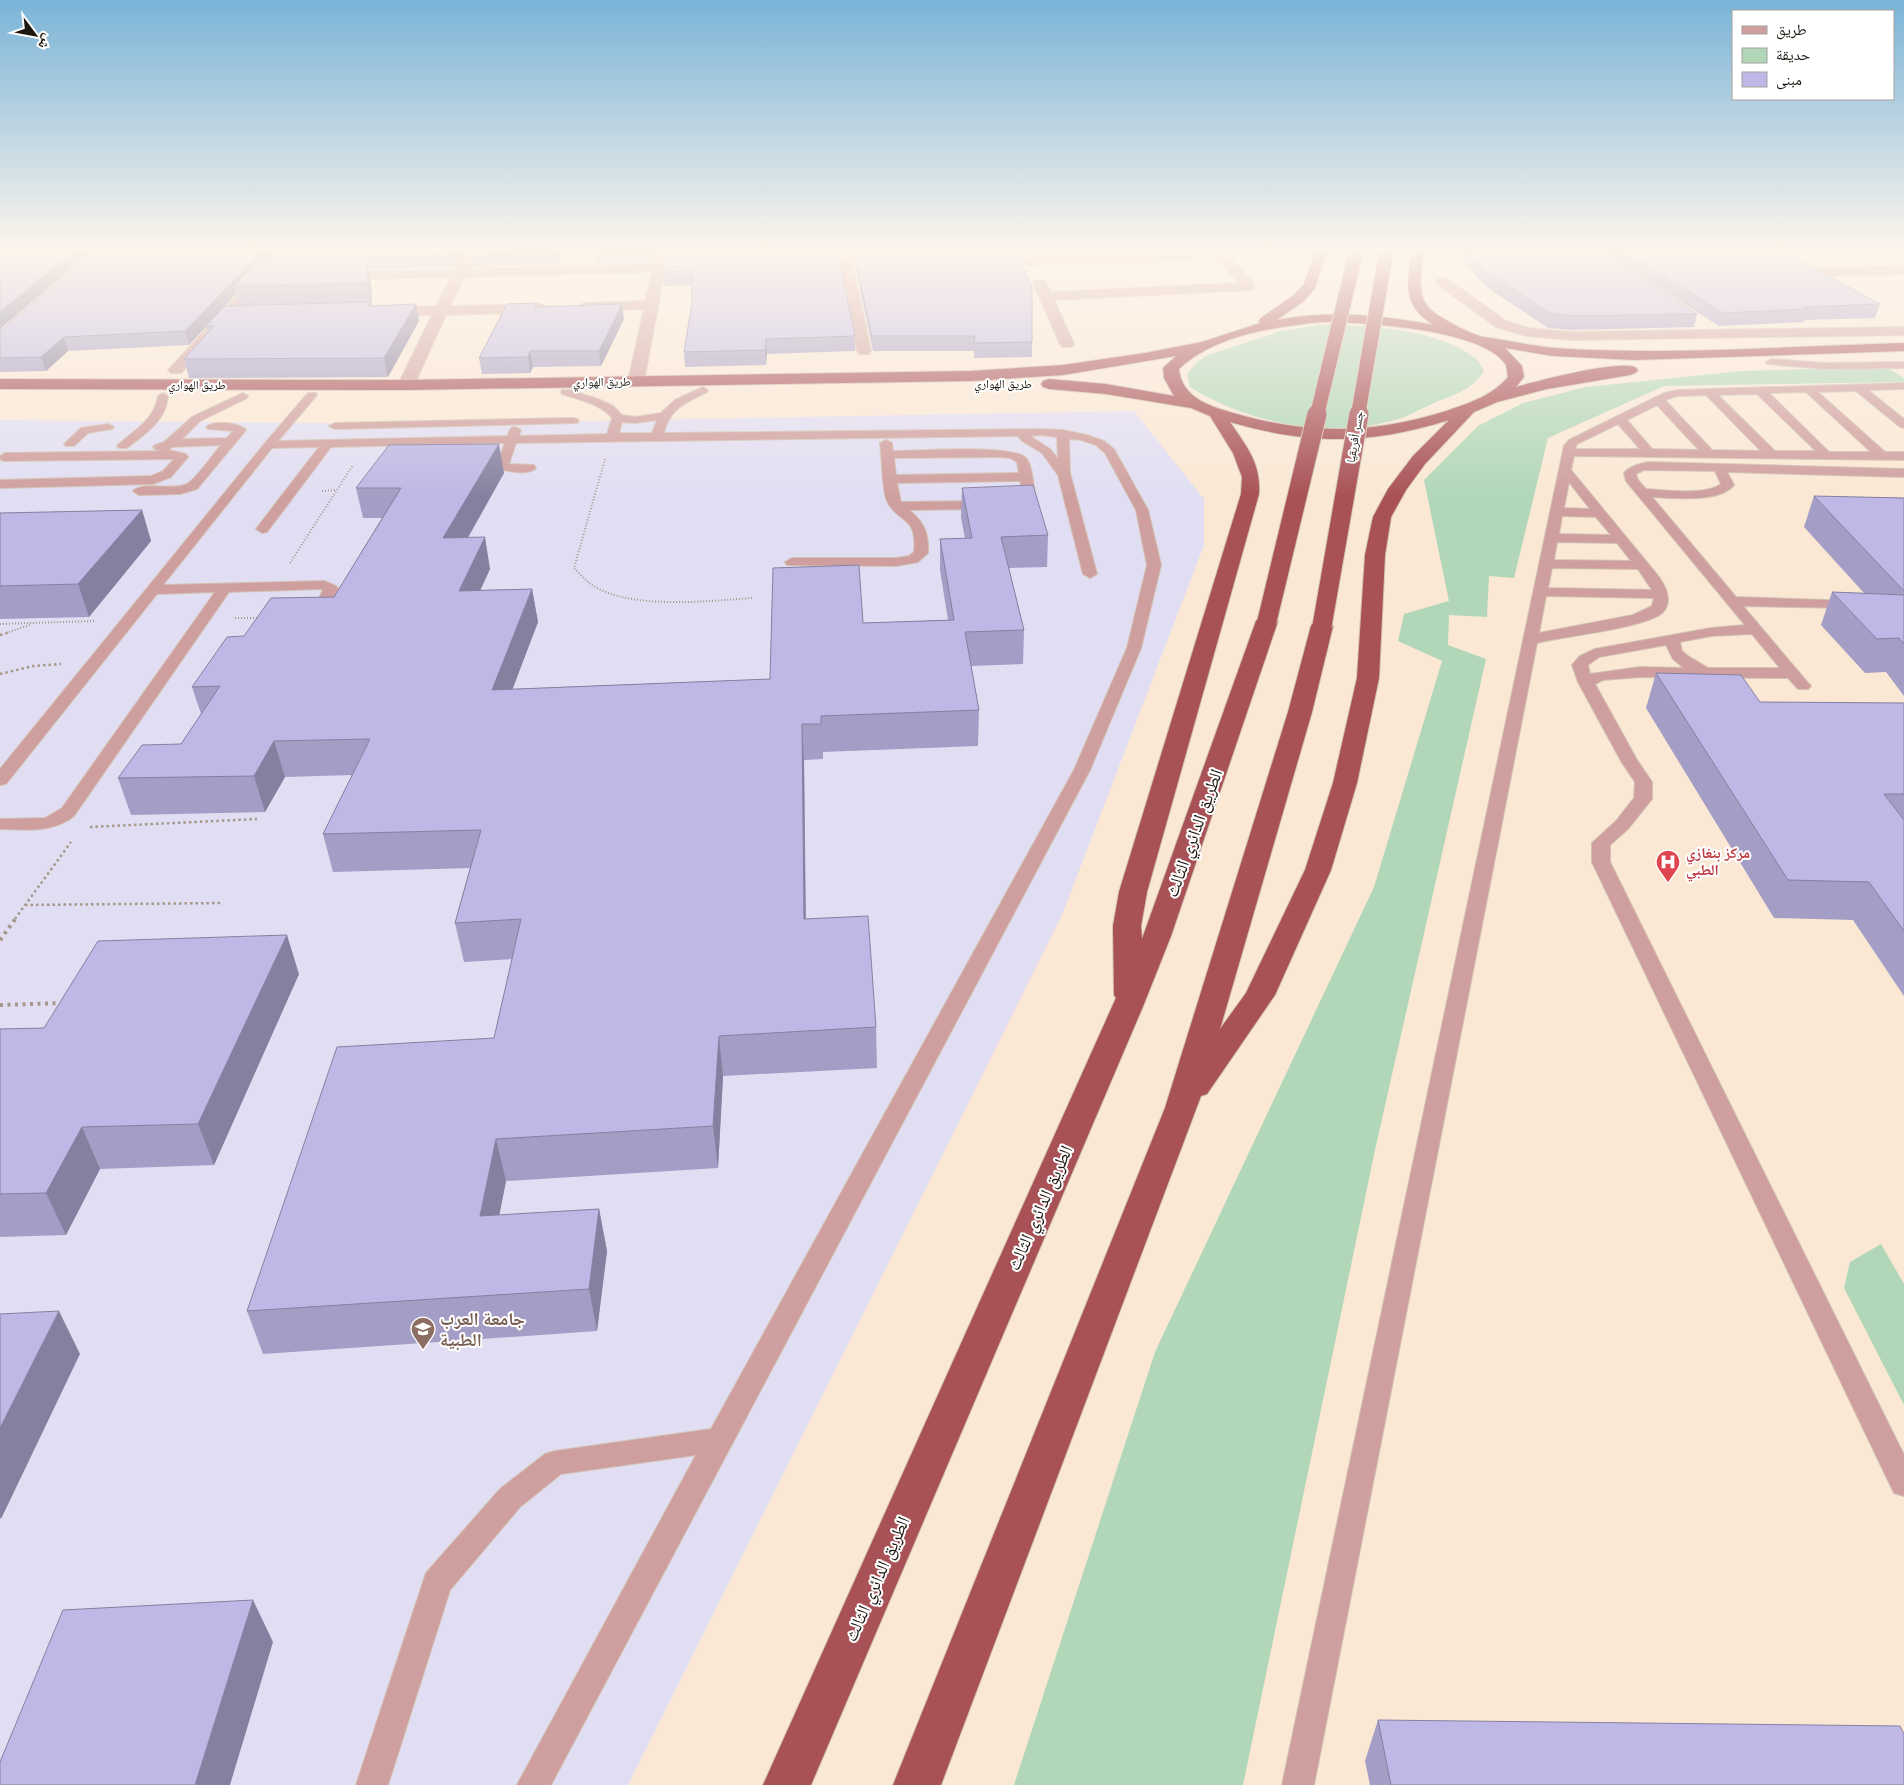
<svg xmlns="http://www.w3.org/2000/svg" width="1904" height="1785" viewBox="0 0 1904 1785" font-family="Overpass,'Noto Naskh Arabic',sans-serif">
	<rect width="100%" height="100%" fill="#fae8d5"/>
	<path fill="#e1def4" d="M1134 411 1204 499V545L1062 915 628 1785H0V420L422 424Z"/>
	<path fill="#b1d7b8" d="M1319 325C1364 324 1439 329 1475 358 1479 361 1482 367 1484 371 1474 389 1453 395 1434 403 1420 409 1404 419 1388 422 1323 438 1246 422 1190 387L1187 374 1197 362 1208 355 1281 331Z
		M1886 367 1904 378V382L1664 386 1548 438 1514 578 1489 576 1487 617 1449 615 1448 645 1486 659 1375 1150 1243 1785H1014L1155 1352 1374 887 1442 661 1398 641 1404 614 1449 601 1424 480 1478 426 1523 403 1586 387 1742 371Z
		M1881 1244 1904 1284V1405L1844 1288 1850 1262Z"/>
	<g fill="none" stroke-linecap="round" stroke-linejoin="round">
		<defs>
			<path id="service" d="M1771 359 1826 363 1904 362V368L1826 369 1767 364 1766 362Z
				M1904 383V389L1868 390 1904 419V428L1900 427 1856 391 1818 392 1885 452H1904V460L1574 456 1571 470 1659 577C1666 587 1673 601 1663 612 1648 628 1563 636 1537 643L1314 1785H1282L1564 446 1569 440 1664 393 1678 390ZM1806 392 1871 452H1829L1769 393ZM1757 394 1816 451H1775L1718 395ZM1706 395 1761 451 1712 450 1665 400 1678 396ZM1657 405 1699 450 1652 449 1627 420ZM1618 424 1640 449H1575L1577 444ZM1569 482 1590 509 1564 508ZM1562 516 1596 517 1611 535 1559 534ZM1557 542 1617 543 1631 561 1554 560ZM1552 568 1638 569 1652 590 1548 588ZM1546 596 1654 598 1652 606 1633 615 1539 633Z
				M703 387 708 390 707 392C685 403 670 408 664 433L1041 429 1063 430 1087 435 1104 441 1114 449 1148 510 1161 565 1141 648 1090 770 551 1785H517L696 1455 561 1474 520 1507 450 1590 388 1785H356L426 1573 500 1489 545 1454 555 1451 711 1429 1074 770 1127 648 1147 565 1136 510 1105 453 1096 445 1081 440 1069 439 1070 473 1097 574 1090 578 1083 574 1058 475 1042 453 1022 441 1018 436 516 443 509 464 534 465 536 468C528 476 508 471 498 469L496 466 505 443 331 447 267 532 262 533 256 529 319 447 272 448 163 585 324 581 336 586 338 589 328 607H318L316 604 323 590 321 589 229 592 74 816C53 833 26 830 0 829V819L45 818 62 808 215 592 157 594 6 784 0 785V769L265 443 308 393H316L317 395 278 441 507 436 511 428 515 427 521 430 519 436 607 434 612 418C601 404 579 400 562 394L561 392 562 390H570L598 399 613 406 622 415 635 417 661 413 675 400ZM657 420 652 433H619L622 422 635 423ZM1041 435 1057 437 1058 459 1050 449 1030 436Z
				M163 393 168 396C166 421 145 434 127 448H119L117 446 119 444C135 430 155 419 158 396Z
				M243 393 248 396 247 398 200 421 182 439 227 438 233 431 208 429 206 427C214 420 238 422 246 430L197 489 180 494 139 495 133 491C142 481 173 491 187 484 195 480 214 453 221 445L172 447 169 450 186 454 188 457 171 477 153 484 0 488V480L151 476 163 471 174 459 5 461 1 460 0 456 5 453 161 451 155 449 153 447 155 445 164 442 192 417Z
				M573 418 577 419 579 421 577 423 335 429 329 426 335 423Z
				M108 424 114 427 112 429 88 433 74 446H66L64 444 81 428Z
				M886 440 892 443 893 451C916 451 1013 444 1026 458 1033 466 1033 485 1035 495L1029 505 1019 508 1013 504 1020 499 1023 495 1020 481 897 483 901 502 986 501 992 505 986 509 909 510C924 522 929 533 928 553L918 562 896 566 787 565 785 562 792 558H896L909 556 914 552C918 515 898 524 887 501 882 490 882 457 880 443ZM998 457 1010 458 1017 462 1019 473 896 475 894 458Z
				M1648 462 1904 469V477L1727 472 1734 485C1719 503 1674 498 1652 497L1736 597 1858 601 1860 604 1858 607 1853 608 1743 606 1808 683 1811 686 1808 689H1798L1788 678 1640 677 1603 680 1595 684 1637 760 1652 782V799L1628 829 1610 845V862L1904 1455V1496L1894 1493 1592 862V843L1616 821 1634 798 1635 782 1621 761 1578 682 1572 665 1580 656 1595 649 1711 628 1745 625 1626 481 1624 473C1630 466 1639 464 1648 462ZM1644 470 1715 471 1721 484C1705 496 1666 490 1646 489L1638 480 1636 474ZM1752 634 1780 668H1708L1688 656 1682 651 1680 642 1711 636ZM1666 645 1673 659 1684 668 1640 667 1590 674 1588 665 1599 657Z"/>
			<path id="minor" d="M281 248H294L181 373H171L168 370 171 367Z
				M468 248H480L468 269 653 264 657 248H669L644 381 642 384H630L628 381 644 309 584 311 577 307 584 303 645 301 652 272 464 277 450 306 541 304 548 308 541 312 446 315 414 385 412 388H400L398 385 432 315 379 316 372 312 379 308 436 306 451 277 332 280 325 276 332 272 455 269Z
				M837 248H849L871 351 869 354H859L857 351Z
				M1208 248H1221L1224 251 1252 281 1254 287 1252 290 1054 300 1074 344 1072 347H1062L1060 344 1033 283 1035 280H1045L1051 292 1239 283 1216 258 1028 265 1022 261 1028 257 1210 251Z
				M1904 266V274L1811 277 1804 273 1811 269Z
				M1443 278 1448 279 1506 321 1528 328 1572 332 1904 327V335L1572 340 1526 336 1496 327 1438 285 1436 282 1438 279Z"/>
			<path id="trunk" d="M1316 248H1328L1315 288 1304 301 1277 320C1330 310 1381 315 1434 325 1400 305 1408 281 1412 248H1424C1423 267 1415 291 1428 307 1437 317 1472 335 1484 337 1507 340 1532 346 1555 348 1671 356 1788 346 1904 343V351L1634 360 1553 356 1505 348 1522 366 1524 377 1516 387C1541 380 1614 361 1635 367L1638 370 1635 373 1630 375 1547 389 1497 402 1474 412 1425 464 1406 490 1391 517 1385 555 1379 678 1357 783 1331 870 1275 995 1207 1094 1201 1096 941 1785H893L1165 1108 1288 712 1311 626 1314 621 1322 620 1330 621 1333 626 1312 712 1220 1029 1246 993 1305 870 1333 783 1357 678 1365 555 1373 517 1388 489 1413 456 1449 420C1370 445 1309 445 1230 422 1247 447 1261 463 1259 494L1147 892 1141 926 1142 939 1256 621 1260 617 1267 615 1274 617 1278 621 1171 936 1144 1004 811 1785H763L1116 998 1114 995 1113 926 1119 892 1241 494 1242 477 1233 453 1210 416 1191 408 1106 394 1049 389 1043 387 1041 384 1043 381 1049 379 1106 384 1174 396 1164 378 1163 368 1176 356 1063 375 971 381 406 390 0 389V379L406 380 971 371 1063 365 1145 353 1202 342 1260 323 1259 321 1261 318 1294 295 1304 284ZM1322 322C1362 322 1484 329 1506 365 1507 369 1507 373 1508 377 1492 396 1469 403 1446 411 1372 434 1311 435 1237 414 1212 407 1182 399 1179 369 1215 335 1274 327 1322 322Z"/>
		</defs>
		<use href="#service" stroke="#d2c2b2" stroke-width="2"/>
		<use href="#minor" stroke="#d2c2b2" stroke-width="2"/>
		<use href="#trunk" stroke="#d2c2b2" stroke-width="2"/>
		<path stroke="#a59889" stroke-width="2" stroke-dasharray="1 2" stroke-linecap="butt" d="M605 459 574 568C578 572 583 578 588 582 624 611 708 601 752 598
			M322 491 336 490
			M290 563 353 465
			M235 618H261
			M0 624 94 621
			M6 633 30 625"/>
		<path stroke="#a59889" stroke-width="2.5" stroke-dasharray="2.5 3" stroke-linecap="butt" d="M0 635 10 632
			M0 674 33 666 61 664
			M90 827 257 819
			M25 905 223 903
			M15 919 71 842"/>
		<path stroke="#a59889" stroke-width="4" stroke-dasharray="3 4.5" stroke-linecap="butt" d="M0 940 16 918
			M0 1005 62 1003"/>
		<use href="#service" fill="#cf9f9f" fill-rule="evenodd"/>
		<use href="#minor" fill="#cf9f9f" fill-rule="evenodd"/>
		<use href="#trunk" fill="#a85156" fill-rule="evenodd"/>
		<defs>
			<path id="trunk-bridge-far1" d="M1317 415 1357 248
				M1358 415 1387 248"/>
			<path id="trunk-bridge" d="M1267 621 1317 414
				M1322 626 1359 414"/>
		</defs>
		<use href="#trunk-bridge-far1" stroke="#d2c2b2" stroke-width="16" stroke-linecap="butt"/>
		<use href="#trunk-bridge" stroke="#d2c2b2" stroke-width="21" stroke-linecap="butt"/>
		<use href="#trunk-bridge-far1" stroke="#a85156" stroke-width="14"/>
		<use href="#trunk-bridge" stroke="#a85156" stroke-width="19"/>
	</g>
	<path fill="#a49dc5" fill-rule="evenodd" d="M98 248H279L268 260H272L283 248H467L454 267 369 269 371 281 372 306 416 304 419 321 388 377 189 378 184 359 208 333 206 327 189 345 68 351 46 371 0 372V329H2ZM236 294 239 305 223 308Z
		M564 248 558 264 471 267 469 255Z
		M593 248H655L652 262 597 264Z
		M667 248 855 336V351L767 354 766 365 685 367 684 352 692 303V285L664 286 663 272Z
		M851 248H1038L1014 249 1032 342V357L974 358V351H873Z
		M1125 248H1175L1126 250Z
		M1243 248H1293L1292 254 1249 255Z
		M1452 248H1595L1697 314 1694 327 1572 330 1548 328 1485 286Z
		M1596 248H1765L1880 304 1875 318 1804 320V322L1719 326Z
		M537 307 624 319 601 366 533 367 530 373 482 374 479 358Z
		M504 473 468 538 490 569 480 590 532 589 538 622 512 689 770 679 863 623 948 620 940 570V539L965 538 961 518 962 488 1048 535 1047 567 1009 568 1024 630 1023 664 971 666 979 710 978 746 823 752V759L804 760 806 919 876 1027 877 1068 723 1076 718 1168 506 1181 499 1215 599 1209 607 1251 597 1331 263 1354 247 1311 494 1038 512 959 464 962 455 923 470 868 333 872 323 834 352 775 285 777 265 812 131 815 118 778 181 744 201 714 192 687 244 636 334 597 382 518H363L356 488Z
		M1814 496 1904 498V696L1886 672 1865 673 1821 625 1832 592 1864 593 1804 527Z
		M142 510 151 541 89 617 0 619V513Z
		M1656 673 1760 702 1904 703V996L1853 920 1774 918 1646 708Z
		M299 974 214 1165 100 1169 66 1235 0 1237V1029L44 1028Z
		M1378 1720 1904 1785H1370L1365 1761Z"/>
	<path fill="#8680a0" d="M78 248H96L0 329V312Z
		M265 248H279L244 286H234L236 294 189 345 185 331Z
		M457 248H467L454 267 452 255Z
		M558 248H564L558 264 557 252Z
		M650 248H655L652 262 650 249Z
		M367 258 371 281 372 307 367 283Z
		M416 304 419 321 388 377 384 358Z
		M622 304 624 319 601 366 599 351Z
		M64 337 68 351 46 371 41 357Z
		M766 339 767 354 766 365 765 350Z
		M530 351 533 367 530 373 528 357Z
		M499 444 504 473 450 569 443 538Z
		M142 510 151 541 89 617 78 584Z
		M485 537 490 569 465 624 459 591Z
		M532 589 538 622 499 725 492 690Z
		M802 724 804 760 806 959 804 919Z
		M274 741 285 777 265 812 254 776Z
		M287 935 299 974 214 1165 198 1124Z
		M719 1036 723 1076 718 1168 713 1126Z
		M82 1127 100 1169 66 1235 46 1193Z
		M496 1139 506 1181 491 1258 480 1216Z
		M599 1209 607 1251 597 1331 589 1289Z
		M59 1311 80 1354 1 1519 0 1517V1428Z
		M253 1600 273 1642 230 1785H195Z"/>
	<path fill="#bfb7e5" stroke="#8680a0" d="M0 248H78L0 312Z
		M98 248H265L185 331 64 337 41 357 0 358V329H2Z
		M283 248H457L452 255 272 260Z
		M473 248H558L557 252 469 255Z
		M595 248H650V249L595 250Z
		M667 248H837L855 336 766 339 765 350 684 352 692 303V271L663 272Z
		M853 248H1014L1032 287V342L974 343 975 336H872Z
		M1465 248H1595L1697 314 1575 316 1551 314 1487 273Z
		M1618 248H1765L1768 249H1778L1880 304 1804 307 1808 309 1723 313Z
		M367 258V283L234 286 259 261Z
		M369 302V306L416 304 384 358 184 359 214 326H206L225 306Z
		M537 303 535 307 622 304 599 351H530L528 357 479 358 507 304Z
		M499 444 443 538 485 537 459 591 532 589 492 690 770 679 773 568 859 565 863 623 954 620 940 539 972 538 962 488 1033 485 1048 535 1001 537 1024 630 965 632 979 710 821 716V724H802L804 919 868 916 876 1027 719 1036 713 1126 496 1139 480 1216 599 1209 589 1289 247 1311 337 1047 494 1038 521 919 455 923 481 830 323 834 370 739 274 741 254 776 118 778 142 745 181 744 220 686 192 687 227 637 244 636 271 598 334 597 401 488H356L389 445Z
		M1814 496 1904 498V591Z
		M142 510 78 584 0 586V513Z
		M1832 592 1904 595V644L1899 638 1877 639Z
		M1656 673 1741 675 1760 702 1904 703V794H1884L1904 820V931L1869 882 1788 880Z
		M287 935 198 1124 82 1127 46 1193 0 1194V1029L44 1028 98 941Z
		M59 1311 0 1428V1314Z
		M253 1600 195 1785H0V1762L63 1610Z
		M1378 1720 1900 1726 1904 1734V1785H1391Z"/>
	<linearGradient id="sky" x2="0" y2="1"><stop stop-color="#7ab4d7"/><stop offset="0.5" stop-color="#fdf5ec"/><stop offset="1" stop-color="#fdf5ec" stop-opacity="0"/></linearGradient>
	<rect width="1904" height="498" fill="url(#sky)"/>
	<defs>
		<symbol id="hospital-pin" viewBox="-11 -11 22 30"><path d="M0 17L-7.5 6A9.5 9.5 0 1 1 7.5 6Z" fill="#e0444e" stroke="#fff"/><path d="M-5-5h3v3.5h4V-5h3V5h-3V1.5h-4V5h-3Z" fill="#fff"/></symbol>
		<symbol id="university-pin" viewBox="-11 -11 22 30"><path d="M0 17L-7.5 6A9.5 9.5 0 1 1 7.5 6Z" fill="#8d6e63" stroke="#fff"/><path d="M0-5L7-2L0 1L-7-2ZM-4 1L0 2.5L4 1V4Q0 6-4 4Z" fill="#fff"/></symbol>
	</defs>
	<g fill-rule="evenodd">
		<use href="#hospital-pin" x="1654" y="848" width="28" height="38"/>
		<use href="#university-pin" x="409" y="1315" width="28" height="38"/>
	</g>
	<g text-anchor="middle" stroke-width="4" stroke-linejoin="round" paint-order="stroke">
		<g font-size="12" fill="#1d1710" stroke="#fff">
			<text transform="translate(602 382) rotate(-1)" y="4">طريق الهواري</text>
			<text x="1003" y="388">طريق الهواري</text>
			<text x="197" y="389">طريق الهواري</text>
			<text transform="translate(1355 437) rotate(-80)" y="4">جسر أفريقيا</text>
		</g>
		<g font-size="15" font-weight="bold" fill="#be3a42" stroke="#fff" text-anchor="start">
			<text x="1686" y="858">مركز بنغازي<tspan x="1686" dy="17">الطبي</tspan></text>
		</g>
		<g font-size="18" fill="#1d1710" stroke="#fff">
			<text transform="translate(1194 833) rotate(-70)" y="6">الطريق الدائري الثالث</text>
			<text transform="translate(1040 1208) rotate(-66)" y="6">الطريق الدائري الثالث</text>
			<text transform="translate(877 1579) rotate(-66)" y="6">الطريق الدائري الثالث</text>
		</g>
		<g font-size="18" font-weight="bold" fill="#785e54" stroke="#fff" text-anchor="start">
			<text x="440" y="1325">جامعة العرب<tspan x="440" dy="21">الطبية</tspan></text>
		</g>
	</g>
	<rect x="1732" y="10" width="162" height="90" fill="#ffffff" stroke="#a5a29f"/>
	<rect x="1742" y="26" width="25" height="8" fill="#cf9f9f" stroke="#a5a29f"/>
	<text x="1776" y="35" font-size="15" fill="#1d1710">طريق</text>
	<rect x="1742" y="48" width="25" height="15" fill="#b1d7b8" stroke="#a5a29f"/>
	<text x="1776" y="60" font-size="15" fill="#1d1710">حديقة</text>
	<rect x="1742" y="72" width="25" height="15" fill="#bfb7e5" stroke="#a5a29f"/>
	<text x="1776" y="85" font-size="15" fill="#1d1710">مبنى</text>
	<g transform="translate(35 35) rotate(122)" stroke="#ffffff" stroke-width="4" paint-order="stroke">
	<path d="M0-4L9 19L0 12L-9 19Z" fill="#1d1710"/>
	<text y="-8" font-size="14" font-weight="bold" text-anchor="middle" fill="#1d1710">ش</text>
	</g>
</svg>
